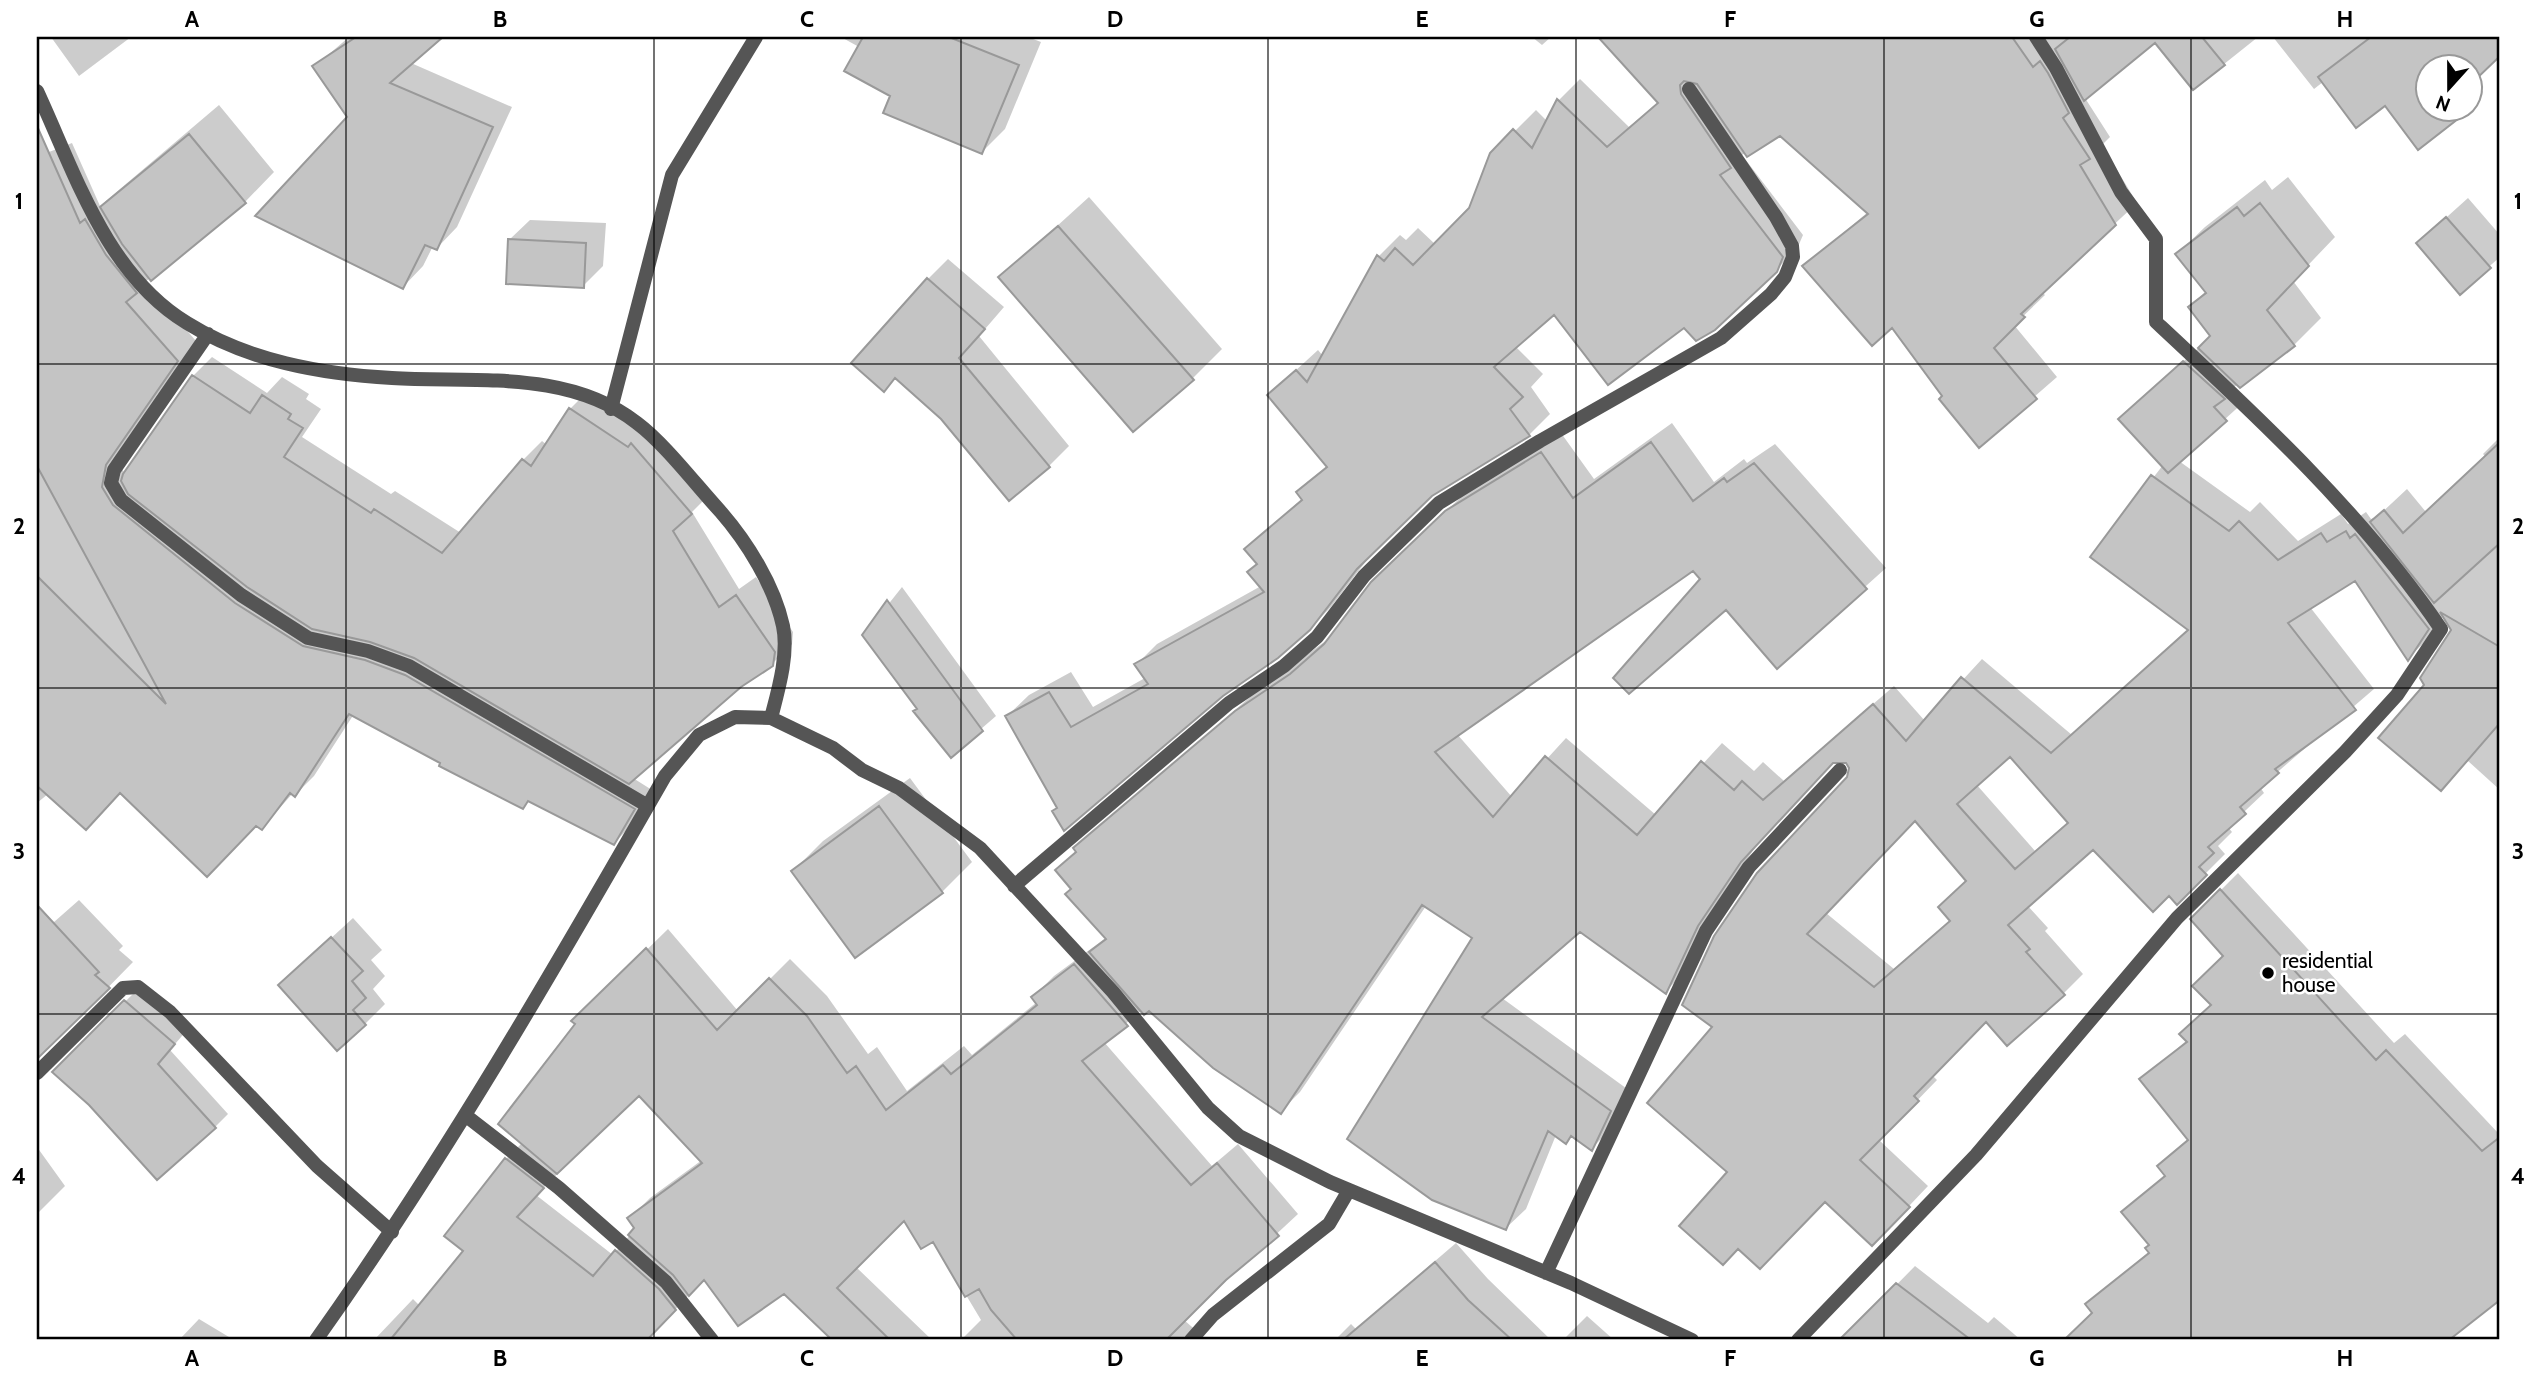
<svg xmlns="http://www.w3.org/2000/svg" width="2537" height="1377" viewBox="0 0 2537 1377" font-family="Cabin,sans-serif">
	<rect width="100%" height="100%" fill="#fff"/>
	<path fill="#0003" fill-rule="evenodd" d="M51 37H131L79 76Z
		M349 37H440L411 63 512 107 457 227 437 248 433 246 423 266 403 287 350 117 314 67Z
		M841 37H1028L1041 42 1005 129 982 152 892 96 859 47Z
		M1532 37H1551L1542 45Z
		M1601 37H1707L1716 47 1727 37H2258L2194 88 2155 41 2085 98 2110 137 2102 145 2137 203 2042 292 2045 295 2014 325 2057 377 1979 445 1893 325 1804 266 1868 212 1780 133 1742 155 1803 235 1797 249 1775 271 1684 326 1555 313 1515 346 1543 374 1531 387 1550 414 1529 435 1431 495 1376 548 1331 607 1309 629 1058 807 1007 716 1029 695 1071 672 1093 707 1145 678 1136 665 1157 644 1261 586 1249 572 1258 563 1246 549 1303 498 1298 492 1328 465 1269 395 1318 350 1323 356 1379 256 1400 235 1406 240 1418 228 1436 245 1471 209 1492 154 1536 110 1547 121 1559 100 1580 79 1629 127 1659 102Z
		M2273 37H2500V53L2474 80 2483 92 2470 105V66H2428V108H2467L2418 147 2385 103 2323 82 2314 89Z
		M219 105 274 172 245 202 145 282 196 341 121 467 125 474 193 376 212 357 267 393 282 377 309 394 306 399 321 409 302 437 391 494 395 491 461 533 523 460 542 441 547 445 570 409 589 390 710 494 692 512 739 589 756 577 793 632 792 644 772 664 740 686 633 778 652 790 633 824 614 843 530 800 523 807 354 714 314 776 295 795 293 793 262 828 257 824 120 792 48 794 37 803V132L49 152 72 143 100 206Z
		M2288 177 2335 237 2293 281 2321 318 2294 345 2234 387 2246 400 2179 461 2250 512 2260 502 2298 541 2341 514 2348 524 2366 512 2371 519 2377 517 2407 489 2426 512 2485 456 2483 454 2500 437V790L2468 761 2441 789 2426 685 2451 635V623L2444 615 2428 639 2408 658 2356 578 2310 607 2374 689 2260 787 2264 793 2228 827 2232 832 2218 846 2225 854 2177 902 2169 893 2093 847 2027 905 2048 928 2045 931 2083 974 2063 994 1986 1020 1932 1075 1937 1080 1879 1140 1928 1186 1892 1224 1730 1172 1715 1026 1849 777 1851 767 1843 759 1834 761 1760 840 1717 904 1685 972 1666 991 1579 930 1502 998 1630 1091 1611 1129 1592 1148 1572 1135 1565 1142 1556 1135 1526 1209 1506 1228 1433 1199 1475 937 1426 906 1300 1092 1281 1111 1149 1009 1142 1010 1104 1042 1212 1166 1238 1144 1298 1214 1184 1320 1207 1340H961L981 1320 933 1240 904 1218 856 1267 932 1340H834L784 1292 705 1278 649 1337 652 1340H374L413 1299 420 1306 466 1251 506 1159 522 1143 577 1024 574 1021 668 929 738 1011 790 959 827 996 868 1054 877 1047 907 1091 964 1046 972 1055 1037 1002 1033 997 1054 976 1107 937 1057 870 1077 851 1076 848 1257 691 1331 637 1373 584 1467 491 1561 433 1594 479 1672 423 1714 482 1744 459 1747 463 1775 444 1886 568 1777 666 1693 568 1457 734 1512 797 1566 738 1656 815 1722 743 1754 771 1763 762 1784 781 1894 686 1925 721 1982 659 2072 735 2190 629 2092 557 2163 465 2141 399 2212 336 2190 307 2206 291 2177 254 2205 227 2265 180 2272 190ZM2010 755 2069 821 2035 851 1976 784ZM1915 819 1968 880 1951 920 1894 969 1826 913ZM639 1094 702 1160 650 1198 629 1219 636 1228 613 1255 536 1195Z
		M1089 197 1222 349 1192 379 1001 277Z
		M2468 198 2500 235V257L2460 292 2418 243Z
		M530 220 606 223 603 266 583 286 509 240Z
		M948 259 1004 307 979 336 1069 446 1049 466 942 418 896 377 884 390 928 279Z
		M902 587 996 716 951 755 864 635Z
		M910 778 972 862 942 892 856 955 793 871 823 841Z
		M2238 873 2394 1043 2405 1034 2500 1135V1298L2453 1335 2458 1340H2066L2094 1313 2087 1304 2150 1251 2151 1245 2123 1212 2166 1174 2159 1166 2189 1138 2142 1079 2187 1040 2213 1004 2226 955 2192 919Z
		M79 900 123 946 119 950 133 962 37 1060V937Z
		M353 918 382 950 371 960 385 976 373 989 385 1004 365 1024 280 985Z
		M138 989 187 1030 170 1050 228 1114 215 1127 90 1104 54 1072Z
		M37 1147 65 1186 37 1214Z
		M1456 1243 1488 1279 1551 1340H1335L1351 1324 1356 1329Z
		M1915 1266 1988 1323 1994 1317 2021 1340H1875L1857 1325Z
		M1587 1316 1614 1340H1563Z
		M199 1319 234 1340H179Z"/>
	<path fill="#c4c4c4" stroke="#999" stroke-width="2" fill-rule="evenodd" d="M356 37H443L390 83 493 127 437 250 425 245 403 289 255 216 347 117 312 66Z
		M863 37H949L1019 65 982 154 883 113 890 96 844 71Z
		M1598 37H2012L2033 67 2040 61 2048 73 2069 113 2063 118 2090 159 2080 165 2116 225 2021 314 2025 317 1994 348 2037 399 1979 448 1939 399 1942 396 1892 328 1872 346 1802 266 1868 214 1780 136 1747 157 1697 84 1684 81 1680 85 1681 94 1731 168 1720 175 1783 257 1777 272 1715 330 1696 341 1684 328 1608 385 1554 315 1494 367 1523 397 1510 409 1530 436 1432 496 1357 569 1310 630 1278 658 1223 696 1064 831 1052 811 1057 808 1005 716 1049 692 1071 727 1148 684 1134 664 1264 592 1247 572 1257 564 1244 549 1302 500 1296 492 1327 467 1267 395 1296 370 1307 382 1377 255 1384 261 1395 248 1413 265 1469 208 1490 153 1513 129 1532 148 1557 99 1607 147 1658 103Z
		M2070 37H2202L2225 65 2193 90 2155 43 2084 101 2055 49Z
		M2371 37H2500V56L2470 85V66H2428V108H2458L2463 115 2418 150 2385 106 2356 128 2318 77Z
		M37 126 80 223 85 219 106 255 137 293 126 302 178 361 106 465 102 487 113 505 235 603 303 646 365 660 405 675 635 809 614 845 528 801 523 809 439 766 440 763 349 714 295 797 290 793 262 830 256 826 207 877 120 793 86 830 37 786V576L166 704 37 466Z
		M189 134 246 203 151 281 122 244 100 207Z
		M2260 203 2309 266 2267 310 2295 346 2240 388 2198 348 2210 336 2188 307 2206 293 2175 254 2237 207 2244 216Z
		M2446 217 2491 268 2460 295 2416 243Z
		M1058 226 1194 380 1133 432 998 277Z
		M508 239 586 243 584 288 506 284Z
		M927 278 985 329 959 358 1050 467 1009 501 941 419 895 378 884 392 851 363Z
		M2183 361 2225 399 2214 407 2227 421 2168 473 2118 419Z
		M192 375 250 413 262 395 291 414 288 419 303 428 284 457 371 513 374 509 442 553 522 459 531 466 569 408 628 447 631 443 692 514 673 531 719 607 736 595 775 652 773 666 741 687 629 784 414 658 370 642 312 629 247 587 128 494 121 481 123 474Z
		M1651 442 1693 501 1724 478 1727 482 1754 463 1867 589 1777 669 1726 610 1629 694 1613 678 1700 579 1693 571 1435 752 1493 817 1545 756 1637 835 1701 761 1734 790 1742 781 1763 800 1873 704 1906 741 1961 677 2051 753 2188 630 2090 557 2151 475 2229 531 2239 521 2278 560 2321 533 2327 542 2346 531 2350 538 2355 534 2429 629 2408 661 2355 581 2288 623 2356 710 2275 769 2279 773 2240 807 2246 814 2208 847 2214 853 2199 867 2207 875 2177 905 2169 896 2153 912 2093 850 2008 925 2030 949 2026 952 2065 995 2007 1046 1986 1022 1914 1096 1919 1101 1860 1160 1910 1207 1872 1246 1825 1202 1760 1269 1738 1249 1723 1265 1679 1226 1727 1172 1647 1103 1712 1027 1682 1005 1714 936 1757 873 1847 777 1849 768 1846 763H1833L1741 862 1698 926 1666 994 1580 932 1482 1017 1611 1111 1592 1151 1571 1136 1566 1144 1548 1131 1506 1230 1432 1200 1347 1139 1472 938 1422 905 1281 1114 1213 1068 1149 1011 1144 1015 1089 952 1106 939 1065 894 1071 889 1055 870 1076 852 1073 848 1235 711 1290 674 1324 644 1371 582 1445 511 1541 452 1573 498ZM2010 757 2068 823 2015 869 1957 804ZM1915 821 1966 881 1938 907 1950 921 1874 987 1807 934Z
		M2500 442V543L2434 603 2370 522 2384 510 2403 533Z
		M887 600 983 731 951 758 913 711 917 709 862 635Z
		M2440 612 2500 647V723L2441 791 2378 738 2424 685 2420 678 2451 630Z
		M879 806 943 893 855 958 791 871Z
		M2220 889 2376 1060 2386 1050 2482 1151 2500 1137V1300L2449 1340H2064L2092 1313 2085 1304 2149 1253 2145 1248 2149 1245 2121 1212 2165 1176 2157 1166 2188 1140 2139 1079 2187 1042 2179 1034 2211 1005 2192 986 2223 956 2190 919Z
		M37 905 99 972 95 975 110 988 37 1059Z
		M331 937 363 971 352 981 366 998 353 1010 366 1025 337 1051 278 985Z
		M646 948 717 1030 769 978 807 1016 847 1073 856 1066 886 1110 943 1065 951 1074 1037 1005 1031 997 1074 964 1128 1026 1082 1061 1191 1185 1217 1163 1279 1236 1226 1280 1166 1340H1017L991 1310 979 1289 965 1297 933 1242 921 1249 904 1221 837 1288 890 1340H832L784 1294 738 1326 704 1280 689 1296 673 1275 628 1235 634 1228 627 1218 702 1163 639 1096 557 1174 498 1124 575 1024 571 1021Z
		M124 1000 175 1044 158 1064 216 1128 157 1180 89 1105 52 1072Z
		M505 1158 544 1188 517 1217 593 1276 615 1250 659 1289 676 1310 647 1340H390L463 1251 444 1236Z
		M1435 1262 1468 1300 1512 1340H1343Z
		M1896 1283 1971 1340H1839Z"/>
	<g fill="none" stroke-linecap="round" stroke-linejoin="round">
		<path stroke="#555" stroke-width="14" d="M37 91C75 173 106 274 187 323 248 361 321 374 392 378 474 383 568 369 637 423 665 444 696 485 720 511 747 542 774 585 783 626 789 654 778 691 771 718
			M208 334 114 470 111 483 121 500 241 595 308 638 368 651 409 666 648 806
			M611 409 672 175 756 37
			M1014 886 1229 703 1284 666 1317 637 1364 576 1439 503 1540 441 1721 338 1771 294 1785 277 1793 257 1792 246 1776 217 1689 89
			M37 1073 123 988 138 987 170 1012 317 1166 392 1232
			M465 1115 559 1188 666 1282 712 1340
			M1546 1273 1706 931 1749 867 1840 770
			M316 1340C444 1160 555 968 665 776L699 735 735 717 771 718 833 748 862 770 899 788 980 848 1113 992 1208 1108 1239 1136 1330 1182 1571 1283 1692 1340
			M1191 1340 1213 1315 1329 1224 1349 1190
			M1798 1340 1976 1155 2177 918 2345 752 2397 695 2441 629C2363 514 2258 417 2156 322V239L2121 192 2056 68 2036 37"/>
	</g>
	<path fill="none" stroke="#000" stroke-width="2" stroke-opacity="0.55" d="M346 37V1340M654 37V1340M961 37V1340M1268 37V1340M1576 37V1340M1884 37V1340M2191 37V1340M37 364H2500M37 688H2500M37 1014H2500"/>
	<circle fill="#000" stroke="#fff" stroke-width="2.5" cx="2268" cy="973" r="7"/>
	<g text-anchor="middle" stroke-width="5" stroke-linejoin="round" paint-order="stroke">
		<g font-size="21" fill="#000" stroke="#fff" text-anchor="start">
			<text x="2282" y="968">residential<tspan x="2282" dy="24">house</tspan></text>
		</g>
	</g>
	<rect width="2537" height="1377" fill="none" stroke="#ffffff" stroke-width="77"/>
	<g transform="translate(2449 88) rotate(201)"><circle r="33" fill="#ffffff" stroke="#999999" stroke-width="2"/>
	<path d="M0-5L12 26L0 18L-12 26Z" fill="#000000"/>
	<text y="-10" font-size="19" font-weight="bold" text-anchor="middle" fill="#000000">N</text>
	</g>
	<rect x="38" y="38" width="2460" height="1300" fill="none" stroke="#000" stroke-width="2.5"/>
	<g font-size="23" text-anchor="middle" font-weight="bold" fill="#000">
		<text x="192" y="27">A</text>
		<text x="500" y="27">B</text>
		<text x="807" y="27">C</text>
		<text x="1115" y="27">D</text>
		<text x="1422" y="27">E</text>
		<text x="1730" y="27">F</text>
		<text x="2037" y="27">G</text>
		<text x="2345" y="27">H</text>
		<text x="19" y="209">1</text>
		<text x="2518" y="209">1</text>
		<text x="19" y="534">2</text>
		<text x="2518" y="534">2</text>
		<text x="19" y="859">3</text>
		<text x="2518" y="859">3</text>
		<text x="19" y="1184">4</text>
		<text x="2518" y="1184">4</text>
		<text x="192" y="1366">A</text>
		<text x="500" y="1366">B</text>
		<text x="807" y="1366">C</text>
		<text x="1115" y="1366">D</text>
		<text x="1422" y="1366">E</text>
		<text x="1730" y="1366">F</text>
		<text x="2037" y="1366">G</text>
		<text x="2345" y="1366">H</text>
	</g>
</svg>
